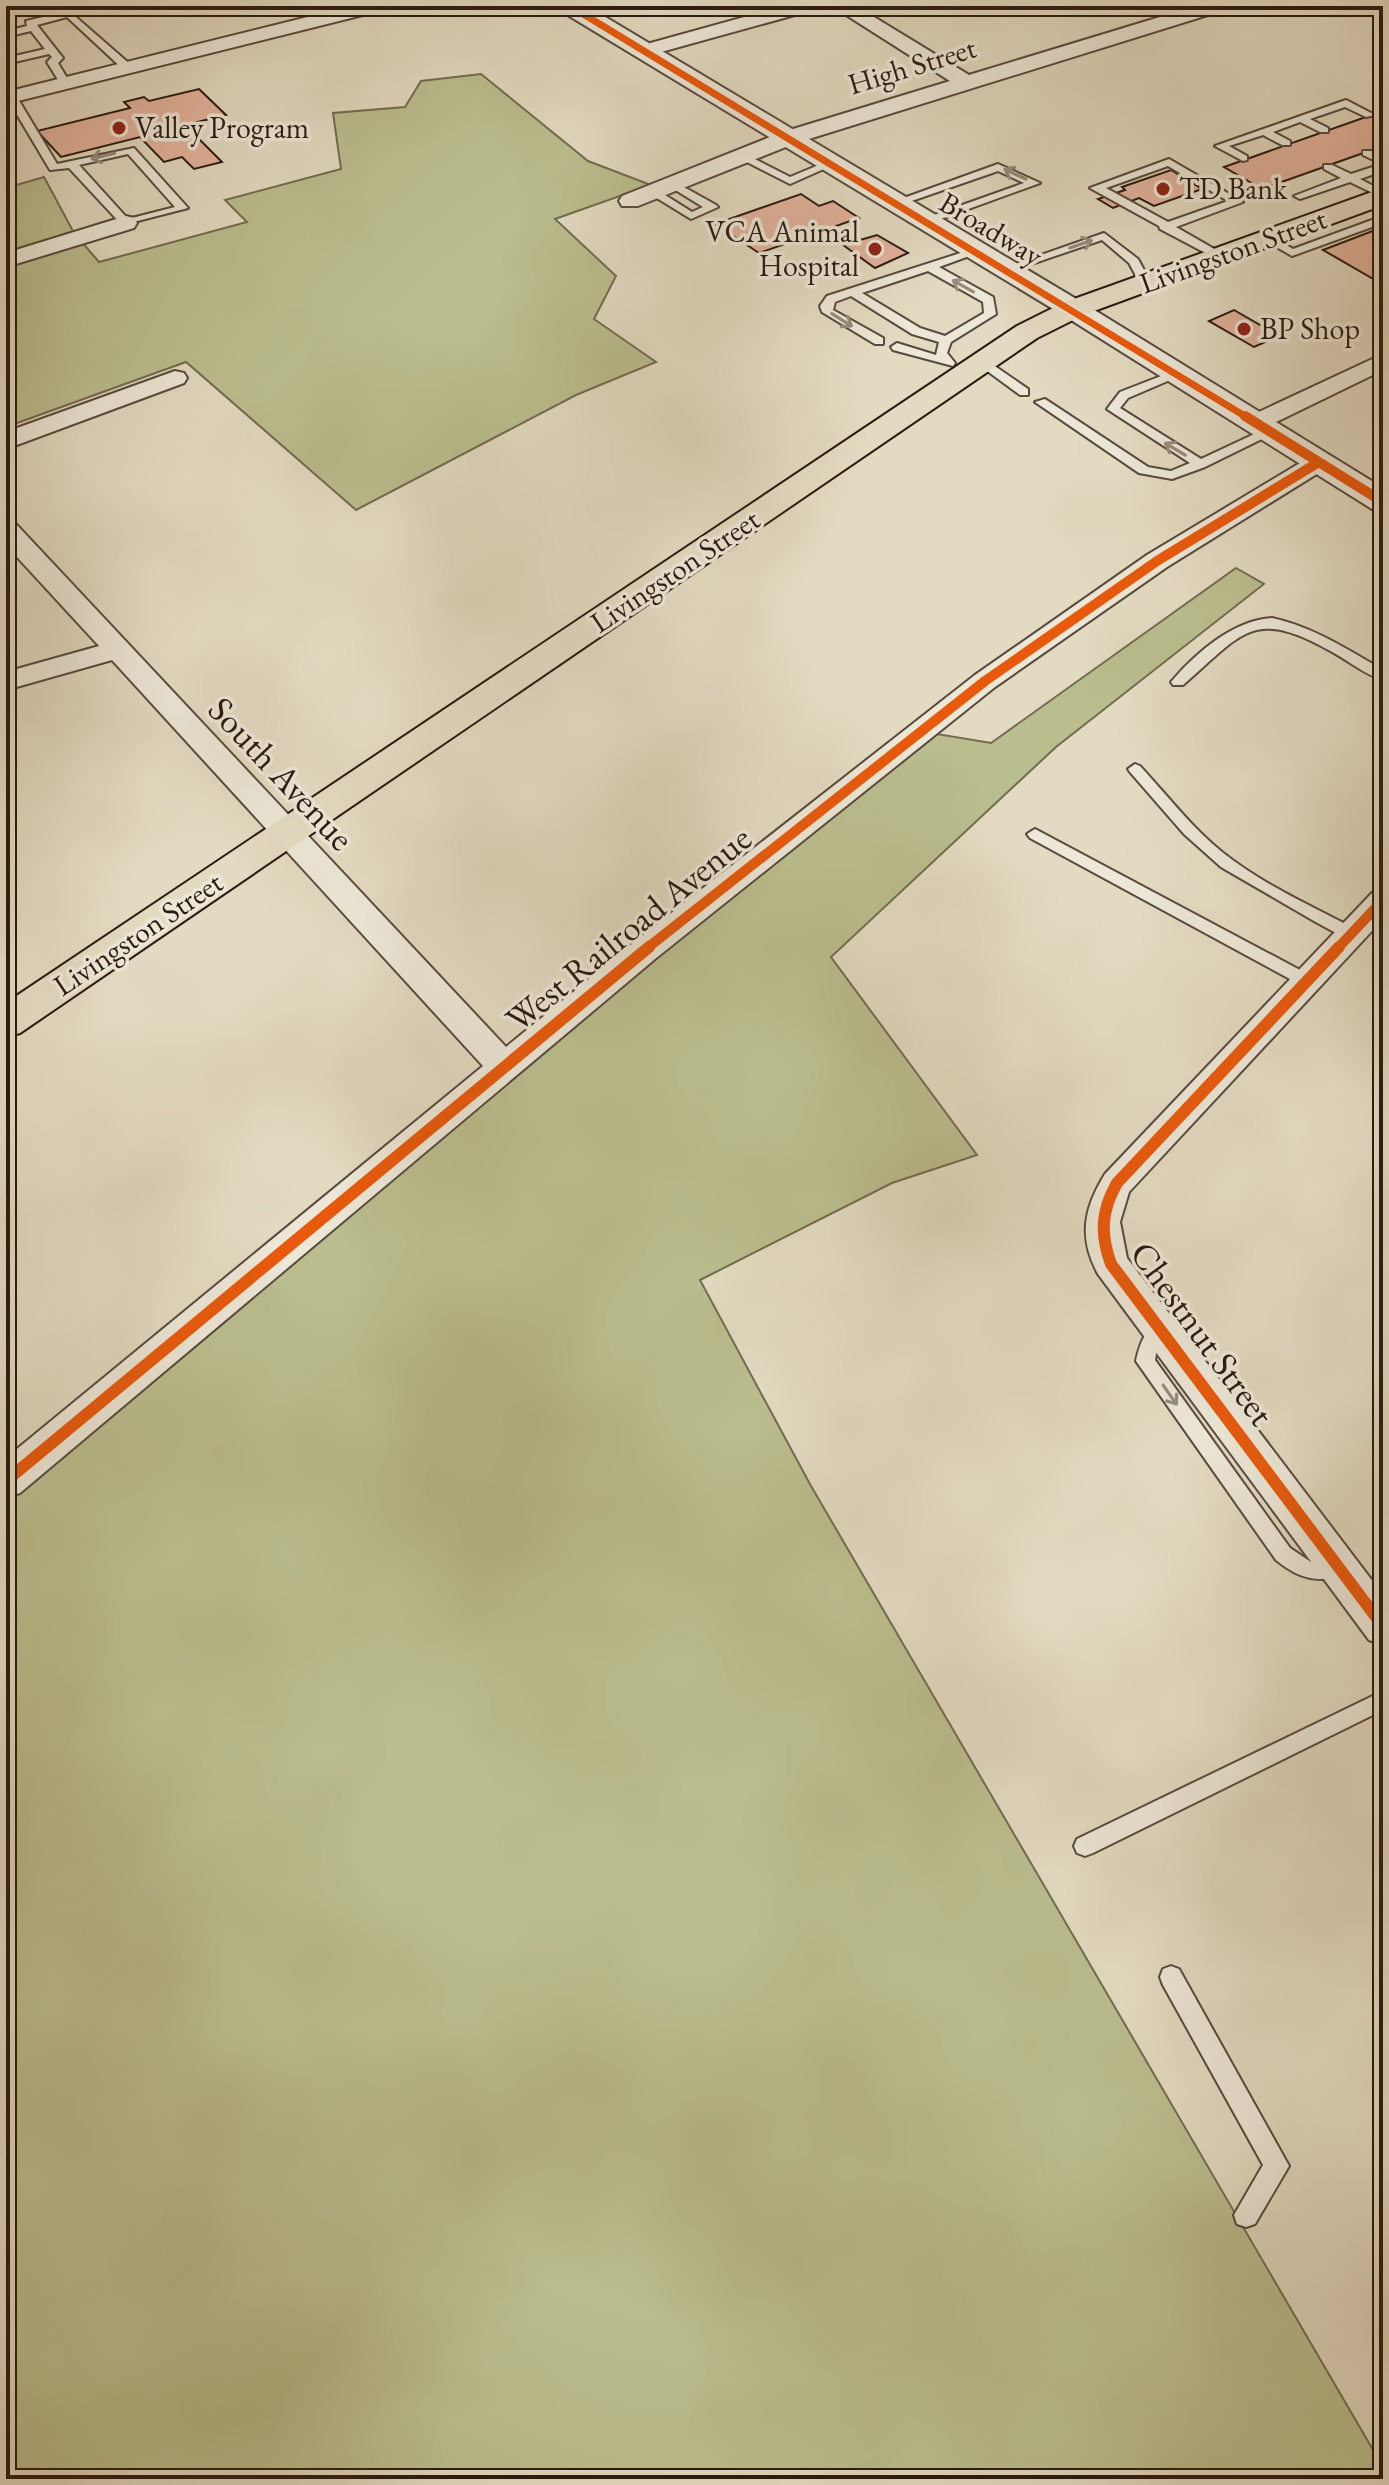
<svg xmlns="http://www.w3.org/2000/svg" width="1389" height="2485" viewBox="0 0 1389 2485" font-family="'EB Garamond',serif">
	<rect width="100%" height="100%" fill="#e2dac1"/>
	<filter id="stains"><feTurbulence type="fractalNoise" baseFrequency=".0025" numOctaves="4"/><feColorMatrix values="0 0 0 0 .2 0 0 0 0 .09 0 0 0 0 .02 0 0 0 .5 -.17"/></filter>
	<radialGradient id="worn" r=".72"><stop offset=".6" stop-color="#630" stop-opacity="0"/><stop offset="1" stop-color="#630" stop-opacity=".3"/></radialGradient>
	<path fill="#babd8e" stroke="#726c50" stroke-width="2" d="M481 74 588 161 651 185 555 219 616 276 594 319 656 362 576 395 356 510 186 362 6 427V188L44 177 74 233 99 262 247 222 225 200 341 169 333 113 405 107 421 81Z
		M1236 568 1264 584 1056 747 831 957 977 1155 892 1183 700 1280 811 1486 1383 2467V2479H6V1475L925 732 991 743Z"/>
	<path fill="#e2b39d" stroke="#2a1a11" stroke-width="2" d="M199 89 226 115 185 125 222 162 194 169 182 157 164 162 140 137 61 157 37 131 130 108 124 102 144 97 149 101Z
		M1383 111V146L1262 189 1224 167Z
		M1171 170 1202 189 1154 206 1139 198 1113 208 1098 199 1125 190 1122 187Z
		M801 194 819 206 833 201 859 218 759 253 715 224Z
		M1383 227 1382 284 1323 250Z
		M877 235 908 253 875 268 843 245Z
		M1234 310 1279 336 1254 347 1209 321Z"/>
	<g fill="none" stroke-linecap="round" stroke-linejoin="round">
		<defs>
			<path id="service" d="M69 11 132 66V70H124L67 17 37 25 63 58 58 63 70 83 69 85 60 83 47 62 52 57 49 54 6 64V58L45 49 31 31 6 37V31L27 26 26 21Z
				M7 94H15L57 164 134 148 188 208 122 225 69 168 50 170 6 96ZM128 154 175 207 128 219 79 165Z
				M1346 100 1375 115 1366 117 1345 107 1310 119 1328 128V132H1320L1300 122 1273 132 1290 141V145H1282L1263 135 1229 146 1247 156V160L1243 161 1215 146Z
				M1363 151H1371L1383 157V171L1360 179 1383 191V198L1350 182 1300 199 1294 196 1341 178 1324 169V165H1332L1351 174 1382 164 1363 155Z
				M743 153 790 177 826 162 835 164 790 184 739 158 738 156Z
				M1169 159 1243 202 1176 227 1223 254V258H1215L1160 229 1159 226 1090 188ZM1168 166 1228 201 1168 222 1106 188Z
				M998 164 1040 183 927 224 921 221 923 219 1024 183 998 171 900 205 890 203Z
				M673 181 716 205 718 207 691 219 647 192 657 190 692 212 703 207 669 186V182Z
				M1383 216V223L1292 256 1261 238 1271 236 1293 249Z
				M1104 233 1138 259 1151 283 1149 285H1141L1129 263 1102 240 1011 271 1001 269Z
				M973 249 983 251 939 267 993 297 996 314 951 342 947 353 955 363 953 366 893 350 891 347 897 343 936 355 939 342 912 334 851 296 835 302 833 310 883 338V344H875L822 312 820 306 827 296ZM928 271 983 302 984 313 945 336 920 328 862 293Z
				M983 358 1028 389V395H1020L979 365V359Z
				M1174 371 1184 374 1128 398 1120 408 1201 459 1265 429 1276 432 1205 467 1172 479 1139 473 1035 402 1045 399 1148 467 1171 471 1190 463 1107 409 1120 392Z
				M1272 618C1313 627 1347 649 1383 670V680C1366 675 1350 662 1334 653 1253 607 1245 631 1183 685H1173L1171 682C1195 654 1233 620 1272 618Z
				M1135 764 1140 766C1167 795 1191 827 1222 852 1262 884 1311 906 1357 930L1359 934 1357 938H1345L1314 921 1221 867 1184 834 1130 772 1128 769Z
				M1035 829 1313 977 1315 981 1313 985H1301L1030 838 1027 834Z
				M1160 1322 1167 1324 1169 1329 1157 1349 1155 1360 1290 1548 1311 1562 1339 1559 1346 1562 1349 1568 1346 1574C1318 1584 1299 1579 1276 1560L1136 1361C1139 1347 1145 1327 1160 1322Z
				M1383 1691V1710L1093 1853 1085 1856 1077 1853 1074 1846 1077 1839Z
				M1171 1966 1179 1969 1289 2166 1255 2224 1246 2227 1237 2224 1234 2215 1263 2165 1163 1985 1160 1977 1163 1969Z"/>
			<path id="minor" d="M352 6H386L383 10 6 104V92Z
				M784 6H816L813 10 643 57 633 51 636 47Z
				M832 6H856L969 75 1196 6H1227L1224 10 796 143 638 206H622L619 201 622 196 780 133 950 81Z
				M126 216 134 218 137 223 134 228 6 267V253Z
				M1383 354V370L1264 428H1246L1242 423 1246 418Z
				M175 371 184 373 187 378 184 383 6 449V432Z
				M1319 454 1328 457 1332 462 1328 467 1167 567 995 687 655 959 20 1493 6 1497V1458L483 1066 112 660 6 690V672L99 646 6 545V521L15 523 506 1047 633 943 975 675 1147 555 1310 457Z
				M1383 889V919L1129 1192 1120 1222 1127 1258 1383 1595V1645L1369 1640 1098 1274C1078 1237 1084 1208 1105 1174L1372 893Z"/>
			<path id="tertiary" d="M558 6H587L1083 303 1383 488V512L1372 509 1063 315 561 11Z"/>
			<path id="primary" d="M1383 188V205L1083 315 1037 338 20 1033 6 1037V1003L1017 326 1063 303Z"/>
		</defs>
		<use href="#service" stroke="#584a3d" stroke-width="4"/>
		<use href="#minor" stroke="#584a3d" stroke-width="4"/>
		<use href="#tertiary" stroke="#584a3d" stroke-width="4"/>
		<use href="#primary" stroke="#2a1a11" stroke-width="4"/>
		<use href="#service" fill="#ece7d7" fill-rule="evenodd"/>
		<use href="#minor" fill="#ece7d7" fill-rule="evenodd"/>
		<use href="#tertiary" fill="#ece7d7" fill-rule="evenodd"/>
		<use href="#primary" fill="#e2dac1" fill-rule="evenodd"/>
		<defs>
			<path id="cycleway-far3" d="M570 6 1248 418"/>
			<path id="cycleway-far2" d="M1245 416 1383 502
				M646 949 985 681 1157 561 1319 462
				M1337 949 1383 900"/>
			<path id="cycleway-far1" d="M1339 947 1117 1183C1101 1211 1100 1234 1111 1264L1382 1625
				M6 1481 649 947"/>
			<path id="cycleway" d="M1380 1623 1383 1627"/>
		</defs>
		<use href="#cycleway-far3" stroke="#ece7d7" stroke-width="10"/>
		<use href="#cycleway-far2" stroke="#ece7d7" stroke-width="14"/>
		<use href="#cycleway-far1" stroke="#ece7d7" stroke-width="17"/>
		<use href="#cycleway" stroke="#ece7d7" stroke-width="20"/>
		<use href="#cycleway-far3" stroke="#e8590c" stroke-width="7"/>
		<use href="#cycleway-far2" stroke="#e8590c" stroke-width="10"/>
		<use href="#cycleway-far1" stroke="#e8590c" stroke-width="12"/>
		<use href="#cycleway" stroke="#e8590c" stroke-width="15"/>
	</g>
	<defs><path id="oneway-shaft" d="M-6 0H5M1.5-3L5.5 0L1.5 3" fill="none" stroke-width="1.6" stroke-linecap="round" stroke-linejoin="round" transform="scale(2)"/></defs>
	<g stroke="#958b7e">
		<use href="#oneway-shaft" transform="translate(103 156) rotate(166)"/>
		<use href="#oneway-shaft" transform="translate(1015 174) rotate(-155)"/>
		<use href="#oneway-shaft" transform="translate(1081 244) rotate(-19)"/>
		<use href="#oneway-shaft" transform="translate(963 286) rotate(-151)"/>
		<use href="#oneway-shaft" transform="translate(842 320) rotate(32)"/>
		<use href="#oneway-shaft" transform="translate(1175 449) rotate(-149)"/>
		<use href="#oneway-shaft" transform="translate(1170 1395) rotate(55)"/>
	</g>
	<g fill="#8f2418" stroke="#ece7d7" stroke-width="3">
		<circle cx="119" cy="128" r="8"/>
		<circle cx="1163" cy="189" r="8"/>
		<circle cx="875" cy="249" r="8"/>
		<circle cx="1244" cy="329" r="8"/>
	</g>
	<g text-anchor="middle" stroke-width="7" stroke-linejoin="round" paint-order="stroke">
		<g font-size="30" fill="#2a1a11" stroke="#ece7d7">
			<text transform="translate(912 66) rotate(-17)" y="10">High Street</text>
			<text transform="translate(991 229) rotate(31)" y="10">Broadway</text>
			<text transform="translate(1233 251) rotate(-20)" y="10">Livingston Street</text>
			<text transform="translate(675 571) rotate(-34)" y="10">Livingston Street</text>
			<text transform="translate(138 934) rotate(-34)" y="10">Livingston Street</text>
		</g>
		<g font-size="30" fill="#2a1a11" stroke="#ece7d7" text-anchor="start">
			<text x="135" y="138">Valley Program</text>
			<text x="1179" y="199">TD Bank</text>
			<text x="859" y="242" text-anchor="end">VCA Animal<tspan x="859" dy="34">Hospital</tspan></text>
			<text x="1260" y="339">BP Shop</text>
		</g>
		<g font-size="36" fill="#2a1a11" stroke="#ece7d7">
			<text transform="translate(282 773) rotate(47)" y="13">South Avenue</text>
			<text transform="translate(628 928) rotate(-39)" y="13">West Railroad Avenue</text>
			<text transform="translate(1203 1333) rotate(54)" y="13">Chestnut Street</text>
		</g>
	</g>
	<rect width="1389" height="2485" fill="none" stroke="#e2dac1" stroke-width="32"/>
	<rect x="8" y="8" width="1373" height="2469" fill="none" stroke="#2a1a11" stroke-width="4"/>
	<rect x="16" y="16" width="1357" height="2453" fill="none" stroke="#2a1a11" stroke-width="2"/>
	<rect width="100%" height="100%" filter="url(#stains)"/>
	<rect width="100%" height="100%" fill="url(#worn)"/>
</svg>
